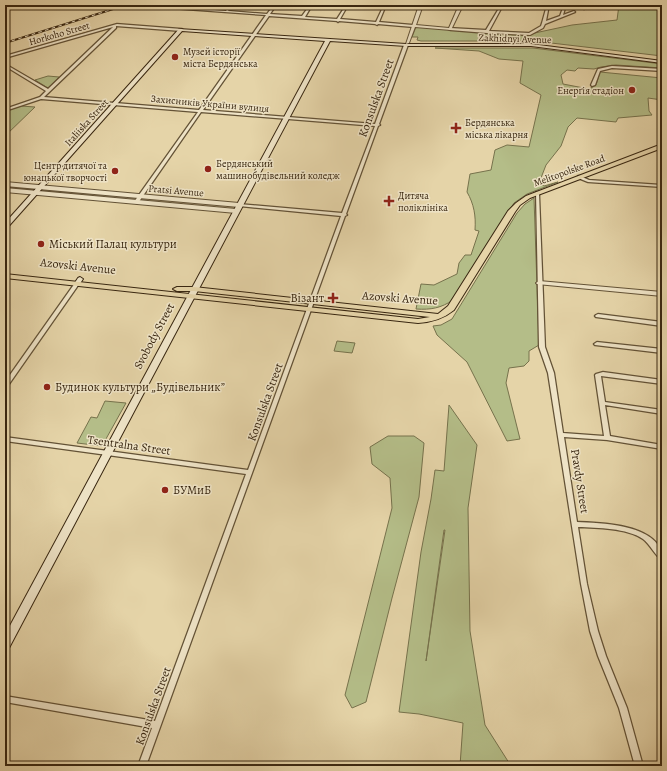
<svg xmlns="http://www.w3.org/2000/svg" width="667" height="771" viewBox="0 0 667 771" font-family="Alegreya,serif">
	<rect width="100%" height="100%" fill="#e5d4a8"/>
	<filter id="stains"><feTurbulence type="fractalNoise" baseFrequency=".005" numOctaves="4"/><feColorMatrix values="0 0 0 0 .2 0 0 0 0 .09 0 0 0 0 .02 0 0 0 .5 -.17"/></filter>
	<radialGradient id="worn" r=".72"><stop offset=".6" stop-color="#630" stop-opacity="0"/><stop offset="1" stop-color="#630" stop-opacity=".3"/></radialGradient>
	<path fill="#b4bd88" stroke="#76724c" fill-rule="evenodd" d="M619 5H662V56L534 41H421L417 40 418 37H412L416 27H419L530 34 572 25 617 20Z
		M435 48H533L662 64V68L616 65 601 67 594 69 578 68 575 71 567 70 561 75 563 84 589 89 596 85 600 72 662 78V100L648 98 649 111 652 115 618 118 616 122 577 118 568 127 561 146 546 165 539 183 544 186 558 182 527 194 514 203 453 300C441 308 431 310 416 309L421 284 434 285 457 274 459 263 465 255H471L479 231 475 230C476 216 474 204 467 192L470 174 491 170 495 150 507 145 529 147 541 95 520 83 523 61 499 59 479 51Z
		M48 76 59 77 48 88 35 80Z
		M21 106 35 107 5 136V111Z
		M534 198 539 345 529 351V361L524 366 509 368 506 383 520 439 507 441 467 362 437 335 433 326 441 325 452 319 517 213 525 204Z
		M337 341 355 343 352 353 334 351Z
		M105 401 126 403 102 446 77 443 91 417 97 418Z
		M449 405 477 445 468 508 470 631 485 725 511 766H460L463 723 419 714 399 712 421 552 431 499 435 470 444 471ZM444 530H445L426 661Z
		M388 436H414L424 443 419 497 392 598 366 702 352 708 345 695 392 508 390 478 372 464 370 447Z"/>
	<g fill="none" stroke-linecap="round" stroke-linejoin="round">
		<defs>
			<path id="minor" d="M230 5H232L228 11 267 14 274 5H276L270 14 302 16 310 5H312L305 17 337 19 346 5H348L340 19 376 22 384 5H386L379 22 413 25 415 26 413 27 378 24 377 25 375 24 339 21 338 22 337 21 269 16 203 110 375 124 404 45 406 44 408 45 379 124 380 125 378 126 346 214 347 215 345 216 146 766H138L152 728 5 702V696L155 721 246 474 5 441V437L248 470 341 216 239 206 237 205 239 204 342 213 375 126 201 112 138 203H136L134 202 198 112 41 99 5 111V109L40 97 46 91 5 66V64L48 89 113 27 5 58V56L117 24 182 29 183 30 181 31 116 26V28L44 97 199 110 266 15 169 8 168 7 169 6 226 11Z
				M501 5H503L489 31 529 33 541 26 542 23 547 5H549L546 21 560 16 564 5H566L563 15 574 11 575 12 545 24 543 28 530 35 487 33 450 30 448 29 450 28 486 30Z
				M594 5H599L584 9 583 8Z
				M612 66 662 69V71L612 68 600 71 595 85 592 86 591 85 598 69Z
				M578 176H580L589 180 662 185V187L588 182 578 178Z
				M536 192H538L539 193 545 347 554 373 563 433 604 436 595 375 596 374 603 372 662 380V384L601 376 605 402 662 410V414L605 405 610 436 662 445V449L607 440 564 437 577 522C602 523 649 524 661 550 663 553 662 557 662 560 656 557 650 544 643 539 627 528 598 528 578 527L587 584 598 631 606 656 627 708 643 766H635L619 708 598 656 590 631 581 584 548 373 539 347Z
				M75 283H79V284L7 387 5 388V382Z
				M598 314 662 322V326L596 317 595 316 596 315Z
				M597 342 662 349V353L595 345 594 344Z"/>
			<path id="tertiary" d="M419 5H423L416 25 449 28 459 5H463L451 30 415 27 409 43 406 44Z
				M5 182 239 203 242 205 239 207 5 186Z
				M5 188 236 209 239 211 236 213 5 192Z
				M539 281 662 292V296L537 284 536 283Z"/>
			<path id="secondary" d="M179 29 406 44H531L662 61V63L531 46H406L330 41 9 648 5 649V635L325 41 182 31 7 228 5 229V223Z
				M80 277 83 279 79 285 77 286 75 285 74 284 78 278Z"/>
			<path id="primary" d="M662 144V148L530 198 520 205 515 212 454 310C443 319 432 322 418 323L5 278V274L418 319 430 317 194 291H177L173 289 177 287H194L438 314 448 306 508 211 516 203 526 196Z"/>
		</defs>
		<use href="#minor" stroke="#635236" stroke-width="2.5"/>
		<use href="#tertiary" stroke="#635236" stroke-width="2"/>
		<use href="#secondary" stroke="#382610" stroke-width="2"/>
		<use href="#primary" stroke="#382610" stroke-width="2"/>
		<use href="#minor" fill="#eee3c6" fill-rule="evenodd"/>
		<use href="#tertiary" fill="#eee3c6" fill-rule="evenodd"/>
		<use href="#secondary" fill="#eee3c6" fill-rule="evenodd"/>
		<use href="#primary" fill="#e5d4a8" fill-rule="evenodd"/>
		<defs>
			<path id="rail" d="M5 16 8 26 5 36
				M5 43 126 5"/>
		</defs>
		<use href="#rail" stroke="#382610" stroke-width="2"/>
		<use href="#rail" stroke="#eee3c6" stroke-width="1" stroke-dasharray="3.5" stroke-linecap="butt"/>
	</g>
	<g fill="#8f2418" stroke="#eee3c6" stroke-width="1.5">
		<circle cx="175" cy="57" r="4"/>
		<circle cx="632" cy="90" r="4"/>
		<path d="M454 122h4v4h4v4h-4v4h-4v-4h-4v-4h4z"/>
		<circle cx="208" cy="169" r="4"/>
		<circle cx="115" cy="171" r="4"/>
		<path d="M387 195h4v4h4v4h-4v4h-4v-4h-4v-4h4z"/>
		<circle cx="41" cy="244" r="4"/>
		<path d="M331 292h4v4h4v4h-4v4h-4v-4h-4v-4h4z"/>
		<circle cx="47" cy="387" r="4"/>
		<circle cx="165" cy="490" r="4"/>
	</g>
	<g text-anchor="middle" stroke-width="3" stroke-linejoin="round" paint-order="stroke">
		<g font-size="10" fill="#382610" stroke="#eee3c6">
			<text transform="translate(59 33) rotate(-16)" y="4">Horkoho Street</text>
			<text transform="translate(515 38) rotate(2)" y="4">Zakhidnyi Avenue</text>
			<text transform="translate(210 103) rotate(5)" y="4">Захисників України вулиця</text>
			<text transform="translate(86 122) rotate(-48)" y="4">Italiiska Street</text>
			<text transform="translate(569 170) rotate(-20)" y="4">Melitopolske Road</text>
			<text transform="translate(176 190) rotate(5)" y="4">Pratsi Avenue</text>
		</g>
		<g font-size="10" fill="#382610" stroke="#eee3c6" text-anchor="start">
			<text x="183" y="55">Музей історії<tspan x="183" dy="12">міста Бердянська</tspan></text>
			<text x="624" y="94" text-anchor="end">Енерґія стадіон</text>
			<text x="465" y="126">Бердянська<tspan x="465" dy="12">міська лікарня</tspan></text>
			<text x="216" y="167">Бердянський<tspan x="216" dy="12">машинобудівельний коледж</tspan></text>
			<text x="107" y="169" text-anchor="end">Центр дитячої та<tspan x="107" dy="12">юнацької творчості</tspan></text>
			<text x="398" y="199">Дитяча<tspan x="398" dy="12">поліклініка</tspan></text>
		</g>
		<g font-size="12" fill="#382610" stroke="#eee3c6">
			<text transform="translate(376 98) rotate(-70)" y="4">Konsulska Street</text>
			<text transform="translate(78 266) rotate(6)" y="4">Azovski Avenue</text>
			<text transform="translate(400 298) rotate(4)" y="4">Azovski Avenue</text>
			<text transform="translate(154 336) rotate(-62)" y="4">Svobody Street</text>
			<text transform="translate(265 402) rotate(-70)" y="4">Konsulska Street</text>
			<text transform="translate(129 445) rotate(8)" y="4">Tsentralna Street</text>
			<text transform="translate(580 481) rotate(81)" y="4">Pravdy Street</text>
			<text transform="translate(153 706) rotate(-70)" y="4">Konsulska Street</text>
		</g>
		<g font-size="12" fill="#382610" stroke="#eee3c6" text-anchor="start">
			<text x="49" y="248">Міський Палац культури</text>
			<text x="324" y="302" text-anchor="end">Візант</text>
			<text x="55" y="391">Будинок культури „Будівельник”</text>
			<text x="173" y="494">БУМиБ</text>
		</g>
	</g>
	<rect width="667" height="771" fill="none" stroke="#e5d4a8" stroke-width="20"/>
	<rect x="6" y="6" width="655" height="759" fill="none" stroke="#382610" stroke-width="2"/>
	<rect x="10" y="10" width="647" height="751" fill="none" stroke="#382610"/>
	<rect width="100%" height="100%" filter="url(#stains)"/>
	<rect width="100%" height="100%" fill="url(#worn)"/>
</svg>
